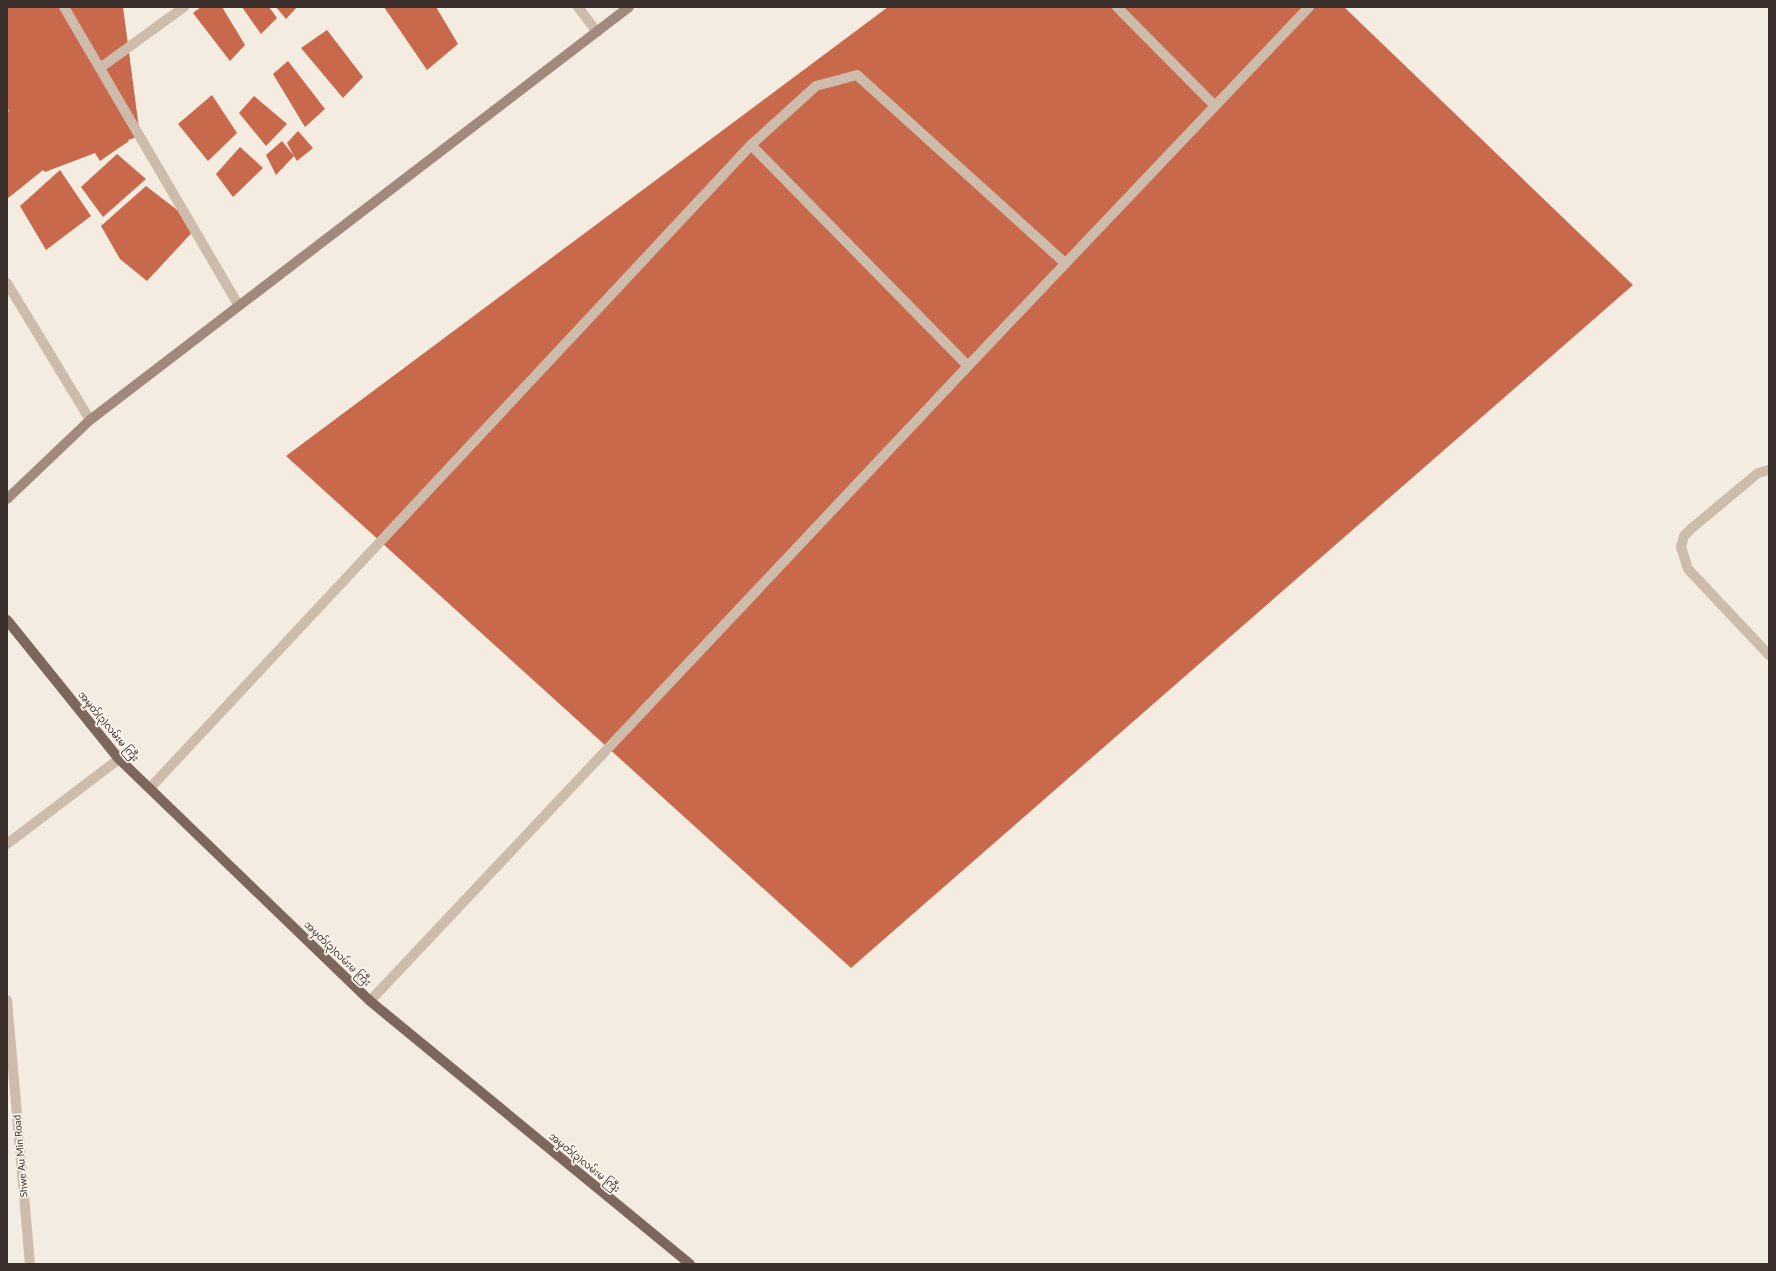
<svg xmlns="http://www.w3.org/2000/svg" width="1776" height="1271" viewBox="0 0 1776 1271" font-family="Lato,'Noto Sans Myanmar',sans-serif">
	<rect width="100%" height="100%" fill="#f4ebe1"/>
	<path fill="#c8694b" d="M7 7H123L140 136 128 140 129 141 100 161 95 153 45 172 43 170 7 199V112L9 111 7 108Z
		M201 7H222L245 45 230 61 193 13Z
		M242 7H269L277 18 261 34Z
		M276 7H297L286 19Z
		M384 7H436L458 44 427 70Z
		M888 7H1344L1633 285 851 968 286 456Z
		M327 30 363 77 343 98 301 48Z
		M288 61 325 109 305 127 273 74Z
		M212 95 237 133 208 161 178 124Z
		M254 96 287 124 266 146 239 113Z
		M298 131 313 148 297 161 294 156 276 175 266 155 282 141 294 156 287 143Z
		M240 147 263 168 233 197 216 174Z
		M117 154 146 179 103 217 81 187Z
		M60 170 91 216 46 250 20 206Z
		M146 186 198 226 147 281 120 259 101 226Z"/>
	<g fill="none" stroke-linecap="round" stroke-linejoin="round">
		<path stroke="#cdbbac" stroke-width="10" d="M1117 7 1215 106
			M751 145 968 366
			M150 788 751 145 816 86 857 75 1065 263
			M370 1001 968 366 1309 7"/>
		<path stroke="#cdbbac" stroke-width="10" d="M64 7 239 306
			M578 7 597 32
			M100 68 184 7
			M7 283 90 420
			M1769 470 1758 473 1692 528 1684 536 1681 547 1688 569 1769 655
			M7 844 119 759
			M7 1000 30 1264"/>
		<path stroke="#a18a7d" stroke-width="10" d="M7 499 90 420 629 7"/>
		<path stroke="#7d675c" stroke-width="10" d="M7 620 119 759 370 1001 690 1264"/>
	</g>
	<g text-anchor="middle" stroke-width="3.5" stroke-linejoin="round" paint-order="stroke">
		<g font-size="10" fill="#3b302b" stroke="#fbf5ee">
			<text transform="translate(109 726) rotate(50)" y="4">အမှတ်(၃)လမ်းမ ကြီး</text>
			<text transform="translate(338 953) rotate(44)" y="4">အမှတ်(၃)လမ်းမ ကြီး</text>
			<text transform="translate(20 1156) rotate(-95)" y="4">Shwe Au Min Road</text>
			<text transform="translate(585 1162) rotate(39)" y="4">အမှတ်(၃)လမ်းမ ကြီး</text>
		</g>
	</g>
	<rect width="1776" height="1271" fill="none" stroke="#3b302b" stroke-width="16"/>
</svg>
